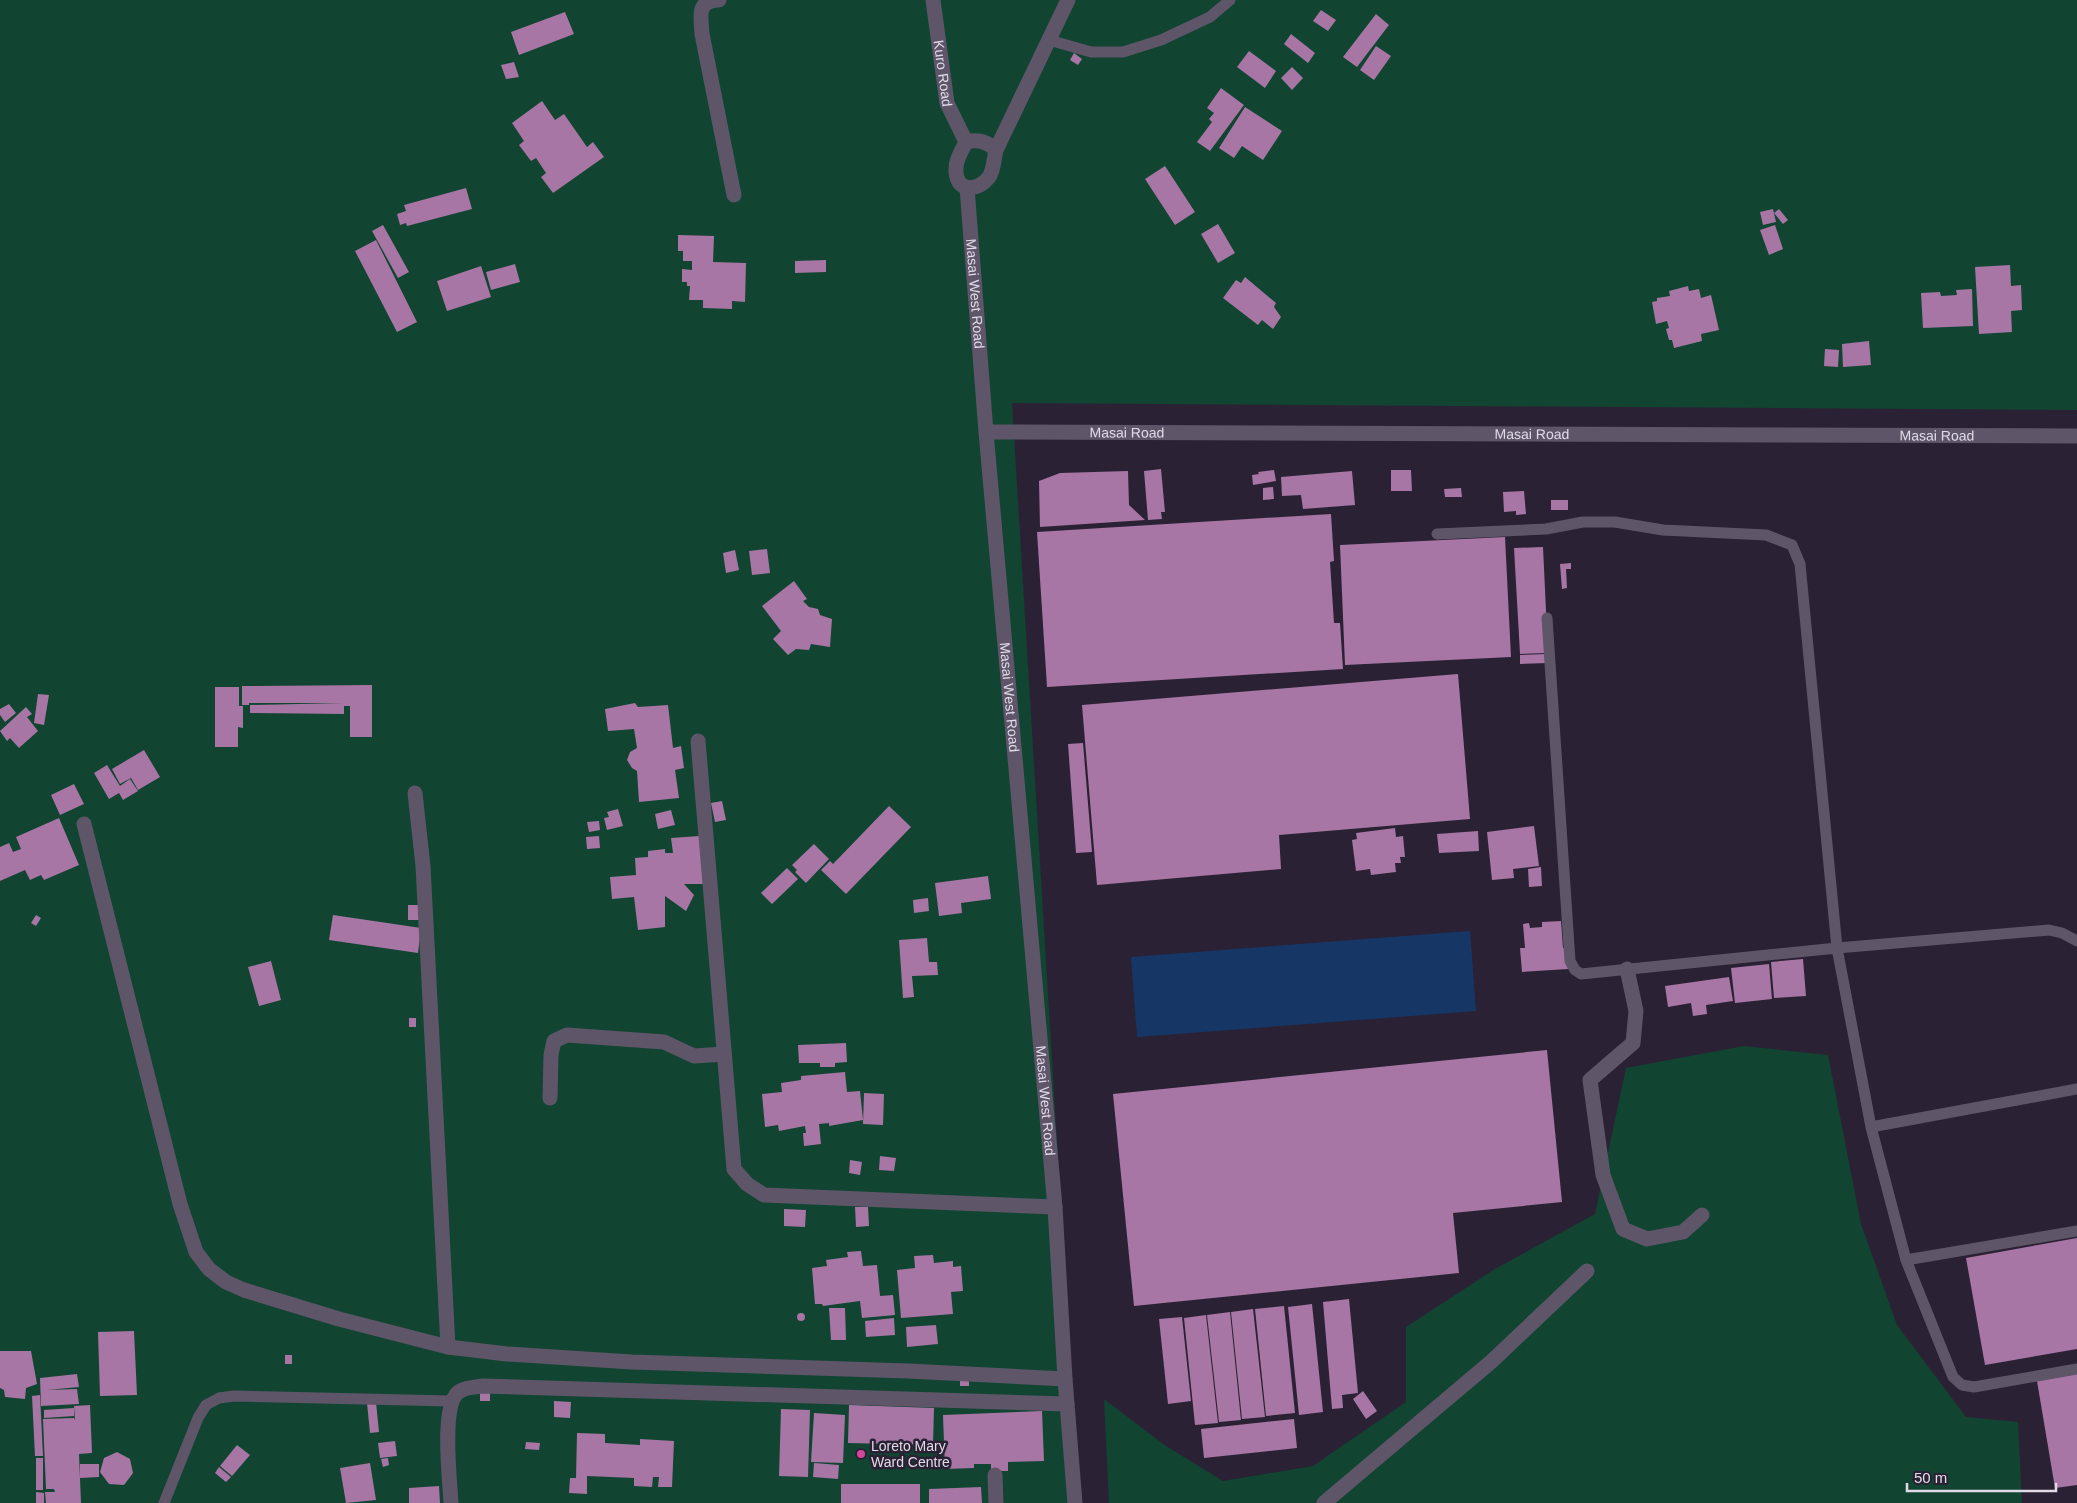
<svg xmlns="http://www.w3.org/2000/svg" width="2077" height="1503" viewBox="0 0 2077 1503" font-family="Helvetica,sans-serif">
	<rect width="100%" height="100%" fill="#2a2234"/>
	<path fill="#124432" d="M0 0H2077V410L1012 403 1079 1503H0Z
		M1744 1046 1828 1055 1861 1224 1897 1325 1966 1417 2018 1422 2022 1503H1109L1104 1399 1166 1446 1223 1481 1313 1466 1406 1402V1327L1495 1269 1595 1214 1626 1068Z"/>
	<path fill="#163765" d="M1470 931 1476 1011 1137 1037 1131 957Z"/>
	<path fill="#a776a5" d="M1321 10 1336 20 1328 31 1313 21Z
		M565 12 574 34 519 55 511 32Z
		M1376 14 1389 25 1357 67 1343 57Z
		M1291 34 1315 53 1308 63 1284 44Z
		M1376 46 1391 56 1374 80 1360 70Z
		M1249 51 1276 71 1265 88 1237 67Z
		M1074 53 1082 59 1078 65 1070 60Z
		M514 62 519 77 506 79 501 65Z
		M1292 67 1303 78 1292 90 1281 78Z
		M1221 88 1244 105 1210 151 1197 142 1212 122 1209 119 1214 113 1207 108Z
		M542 101 555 120 564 114 587 147 593 142 604 157 553 193 541 177 546 173 536 158 531 161 519 145 524 141 512 123Z
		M1245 107 1282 131 1263 160 1242 146 1234 158 1219 148Z
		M1165 166 1195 212 1175 225 1145 179Z
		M466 188 472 209 407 226 406 223 400 225 397 214 406 211 404 205Z
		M1773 209 1776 222 1763 225 1760 212Z
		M1779 209 1788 220 1783 224 1774 213Z
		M1218 224 1235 253 1218 263 1201 234Z
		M383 225 409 272 398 278 372 231Z
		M1775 225 1783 249 1769 255 1760 230Z
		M678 235 714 236 713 262 746 263 745 302 732 301V309L703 308V300H689L690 286H687V282H682V269L692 270V261H683V251H678Z
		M376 240 417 322 397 332 355 251Z
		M826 260V272L795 273V261Z
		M515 264 520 282 491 290 486 272Z
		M2010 265 2011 286 2021 285 2022 310 2011 311 2012 332 1979 334 1975 267Z
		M481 266 491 297 447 311 437 281Z
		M1245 277 1276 303 1274 307 1281 317 1273 329 1262 320 1258 325 1223 298 1236 280 1241 283Z
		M1688 286 1689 291 1699 289 1701 298 1711 295 1719 330 1701 334 1702 341 1674 348 1672 340H1669L1666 329 1669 328 1667 321 1656 324 1652 302 1657 301V298L1670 296 1669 291Z
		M1972 289 1973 326 1923 328 1921 293 1940 292 1941 296 1957 295 1956 290Z
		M1869 341 1871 365 1843 367 1842 344Z
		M1825 349 1839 350 1838 367 1824 366Z
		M1161 469 1165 512H1161L1162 519 1148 520 1144 471Z
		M1274 470 1276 481 1253 485 1252 475 1259 474 1258 472Z
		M1391 470H1411L1412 491H1391Z
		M1128 471 1129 505 1145 520 1040 527 1039 481 1060 473Z
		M1352 471 1355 505 1303 509 1301 495 1282 496 1281 477Z
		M1273 487 1274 499 1263 500V488Z
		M1461 488 1462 497H1445L1444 489Z
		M1524 491 1526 514 1516 515V511L1504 512 1503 492Z
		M1551 500H1568V510H1551Z
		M1331 514 1334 561 1330 562 1334 623H1340L1343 669 1047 687 1037 532Z
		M1505 537 1511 657 1345 665 1340 545Z
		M1543 547 1548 653 1520 654 1514 548Z
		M767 549 770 573 752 575 749 551Z
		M735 550 739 570 726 573 723 553Z
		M1571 563V569H1566L1567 588 1562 589 1560 564Z
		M794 581 807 599 803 601 809 607 818 609 820 615 832 619 830 647 811 644 809 650 796 649 788 655 773 639 781 631 762 606Z
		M1548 654V663L1520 664V655Z
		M1458 674 1470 819 1279 835 1281 869 1097 885 1082 705Z
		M372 685V737H350V706H344V714L250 713V705L344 703H249V705H242V686Z
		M215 687H239V706H243V728L238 727V747H215Z
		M38 694 49 695 44 725 34 723Z
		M635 703 638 707 668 705 673 748 681 746 684 768 675 770 679 798 639 802 637 771 632 768 627 760 630 752 637 748 634 729 608 731 605 709Z
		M9 704 16 713 5 722 0 715V709Z
		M26 707 32 714 27 717 38 731 19 748 10 738 7 741 0 731Z
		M1083 743 1092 852 1076 853 1068 744Z
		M144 750 160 777 138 790 131 778 120 784 112 769Z
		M107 765 120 786 130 779 138 791 123 800 119 793 109 799 94 773Z
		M74 784 84 804 60 815 51 795Z
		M722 801 726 820 715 822 711 803Z
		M889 806 911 827 846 894 821 870 830 861 833 864Z
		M618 809 623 826 607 830 604 818 609 817 607 812Z
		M671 810 675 825 658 829 655 814Z
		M59 818 79 865 44 880 41 875 30 880 25 870 0 881V847L9 843 13 852 21 849 16 837Z
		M599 821 600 830 589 832 587 822Z
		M1534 826 1539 866 1513 869 1514 878 1492 880 1487 832Z
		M1395 828 1396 837 1403 836 1405 857H1400L1401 863H1395L1396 872 1371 875 1370 869 1356 871 1352 840 1357 839 1356 833Z
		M1478 831 1479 851 1439 853 1437 834Z
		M599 836 600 848 587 849 586 837Z
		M699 836 704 884H684L694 895 686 911 665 896V927L638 930 634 897 612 899 610 877 636 875 635 858 648 857V851L665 849V853H673L671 838Z
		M814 844 829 859 806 883 795 872 797 870 792 865Z
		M1541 867 1542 886 1529 887 1528 869Z
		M787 868 798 879 772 904 761 893Z
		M988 876 991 899 961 903 962 913 939 916 935 883Z
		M928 898 929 911 914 913 913 900Z
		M408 905H419V920H408Z
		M36 915 41 918 36 926 31 923Z
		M333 915 421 928 418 953 329 940Z
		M1561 921 1563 948H1566L1568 969 1522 972 1520 948H1525L1523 924 1529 923 1530 928 1542 927V922Z
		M927 938 929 962H937L938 975 912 976 914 997 903 998 899 940Z
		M1803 959 1806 996 1774 998 1771 962Z
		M271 961 281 1000 259 1006 248 967Z
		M1769 964 1772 999 1735 1003 1731 968Z
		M1729 977 1733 1001 1706 1005 1707 1014 1693 1016 1691 1003 1668 1007 1665 986Z
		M409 1018H416V1027H409Z
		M846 1043 847 1062 835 1063V1067H820V1063H799L798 1045Z
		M1547 1050 1562 1202 1453 1213 1459 1273 1134 1306 1113 1094Z
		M845 1072 847 1092 860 1091 863 1120 829 1126V1123L819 1124 821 1144 804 1146 803 1133H806L805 1126 779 1131 778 1125 765 1127 762 1094 782 1092 781 1083 801 1080V1076Z
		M864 1093 884 1094 883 1125 863 1124Z
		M880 1156 896 1158 894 1171 879 1170Z
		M850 1160 862 1162 860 1175 849 1173Z
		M855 1207H868L869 1226 856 1227Z
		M784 1209 806 1210 805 1227 784 1226Z
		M2077 1238V1349L1985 1365 1966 1258Z
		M861 1251 863 1266 877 1265 880 1296 893 1295 895 1315 862 1318 860 1301 823 1306 822 1304H815L812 1268 827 1266 826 1260 848 1257 847 1252Z
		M933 1255 934 1263 953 1261V1267L961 1266 963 1291 951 1292 953 1314 901 1318 897 1270 915 1268 914 1256Z
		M1349 1299 1358 1393 1342 1395 1343 1408 1332 1409 1323 1302Z
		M1312 1304 1323 1412 1299 1415 1288 1307Z
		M1284 1306 1295 1413 1266 1416 1255 1309Z
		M829 1308H845L846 1340H831Z
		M1253 1309 1265 1417 1242 1419 1231 1312Z
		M1230 1312 1241 1420 1219 1422 1207 1315Z
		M797 1317a4 4 0 1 1 8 0a4 4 0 1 1-8 0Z
		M1206 1315 1218 1423 1195 1425 1184 1318Z
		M1182 1317 1191 1401 1168 1404 1159 1319Z
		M894 1318 895 1335 866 1337 865 1321Z
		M936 1325 938 1344 907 1347 906 1327Z
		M134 1331 137 1395 100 1396 98 1332Z
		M0 1351H31L37 1384 26 1388 25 1399 5 1397 4 1390 0 1388Z
		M285 1355H292V1364H285Z
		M77 1374 79 1387 47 1390 77 1389 79 1404 41 1406 40 1378Z
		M2077 1374V1485L2055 1488 2037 1381Z
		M960 1380H969V1386H960Z
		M1363 1391 1377 1411 1366 1419 1353 1399Z
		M480 1392H490V1401H480Z
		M40 1395 43 1456H35L32 1396Z
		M554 1401 571 1402 570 1418 554 1417Z
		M376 1402 379 1432 370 1433 367 1403Z
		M90 1405 92 1453 79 1454 81 1503H46L45 1492H55L54 1489H46L43 1419 74 1418 75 1420 74 1406Z
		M849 1405 934 1408 933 1445 848 1443Z
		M74 1408V1416L44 1418V1410Z
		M781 1409 810 1410 808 1477 779 1476Z
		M1042 1411 1044 1461 1008 1462V1471H991V1464H974V1468L945 1469 943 1415Z
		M814 1413 845 1415 843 1463 811 1462Z
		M1294 1419 1297 1448 1204 1458 1201 1429Z
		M577 1433 605 1434V1443L640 1445V1439L674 1441 672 1487H658L659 1477H653L652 1487 634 1486V1478L587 1476V1494L569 1493 570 1478H576Z
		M395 1441 397 1456 380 1458 378 1443Z
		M526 1442 540 1443 539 1450 525 1449Z
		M237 1445 250 1455 232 1476 220 1466Z
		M117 1452 130 1459 133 1473 124 1485 109 1484 100 1472 104 1458Z
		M36 1458H43V1490H36Z
		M388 1458 389 1465 383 1467 381 1459Z
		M370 1463 376 1500 346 1503 340 1468Z
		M814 1463 839 1465 838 1479 813 1477Z
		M80 1464H99V1477L80 1478Z
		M219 1467 231 1477 226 1482 215 1473Z
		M841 1484H920V1503H841Z
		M439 1486 440 1503H409V1488Z
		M981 1487 982 1503H929V1489Z
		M36 1492 44 1493V1503H36Z"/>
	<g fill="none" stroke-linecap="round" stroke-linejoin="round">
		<path stroke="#5e5569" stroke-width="11" d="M1049 40 1091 52H1123L1161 40 1210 17 1230 0
			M1437 534 1546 529 1583 522H1615L1663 530 1766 535 1792 545 1800 564 1837 948 1871 1127 1906 1260 1953 1377 1962 1385 1974 1387 2077 1369
			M1547 618 1570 961 1575 970 1581 974 1837 948 2049 930 2062 933 2077 941
			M1871 1127 2077 1089
			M1906 1260 2077 1231
			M164 1503 198 1418 206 1405 219 1398 234 1396 451 1401"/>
		<g stroke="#5e5569" stroke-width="15">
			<path d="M719 0C696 1 701 16 702 34L734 195"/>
			<path id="s1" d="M933 0 947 103 966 142"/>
			<path d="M996 150C986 141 978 139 966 142 961 152 955 161 956 172 957 193 979 191 989 177 994 170 994 158 996 150L1068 0"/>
			<path id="s2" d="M967 188 986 432 1055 1207 1065 1379 1075 1503"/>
			<path id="s3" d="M986 432 2077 436"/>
			<path d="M698 741 734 1169 747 1184 764 1195 1055 1207"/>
			<path d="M415 793 423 866 448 1347"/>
			<path d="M84 824 180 1204 196 1252 209 1269 226 1282 244 1290 339 1319 448 1347 507 1354 632 1362 908 1371 1065 1379"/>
			<path d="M1627 969 1636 1011 1633 1043 1590 1080 1603 1175 1623 1229 1647 1239 1683 1232 1702 1215"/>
			<path d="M550 1098 551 1055 554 1041 567 1035 664 1042 694 1056 724 1054"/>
			<path d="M995 1475 996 1503"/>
			<path d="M451 1503C450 1481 440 1402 460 1391 466 1387 476 1387 483 1386L1067 1404"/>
			<path d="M1324 1503 1492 1361 1587 1271"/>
		</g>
	</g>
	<circle fill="#d1479c" stroke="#2a2234" stroke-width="2" cx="861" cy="1454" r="5"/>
	<g text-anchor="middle" stroke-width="5" stroke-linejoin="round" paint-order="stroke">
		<g font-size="14" fill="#e1dbe8" stroke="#2a2234">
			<text dy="5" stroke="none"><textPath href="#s1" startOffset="74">Kuro Road</textPath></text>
			<text dy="5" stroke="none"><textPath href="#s2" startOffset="106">Masai West Road</textPath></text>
			<text dy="5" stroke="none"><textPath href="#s3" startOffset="141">Masai Road</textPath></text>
			<text dy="5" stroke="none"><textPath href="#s3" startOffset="546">Masai Road</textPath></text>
			<text dy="5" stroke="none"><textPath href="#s3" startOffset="951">Masai Road</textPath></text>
			<text dy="5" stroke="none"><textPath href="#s2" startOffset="511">Masai West Road</textPath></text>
			<text dy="5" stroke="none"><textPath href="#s2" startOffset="916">Masai West Road</textPath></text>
		</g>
		<g font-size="14" fill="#e1dbe8" stroke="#2a2234" text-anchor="start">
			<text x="871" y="1451">Loreto Mary<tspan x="871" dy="16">Ward Centre</tspan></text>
		</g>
	</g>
	<path d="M1907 1483v8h149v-8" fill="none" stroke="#e1dbe8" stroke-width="2.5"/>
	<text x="1914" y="1483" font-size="15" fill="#e1dbe8" stroke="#2a2234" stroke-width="4" paint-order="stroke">50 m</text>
</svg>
